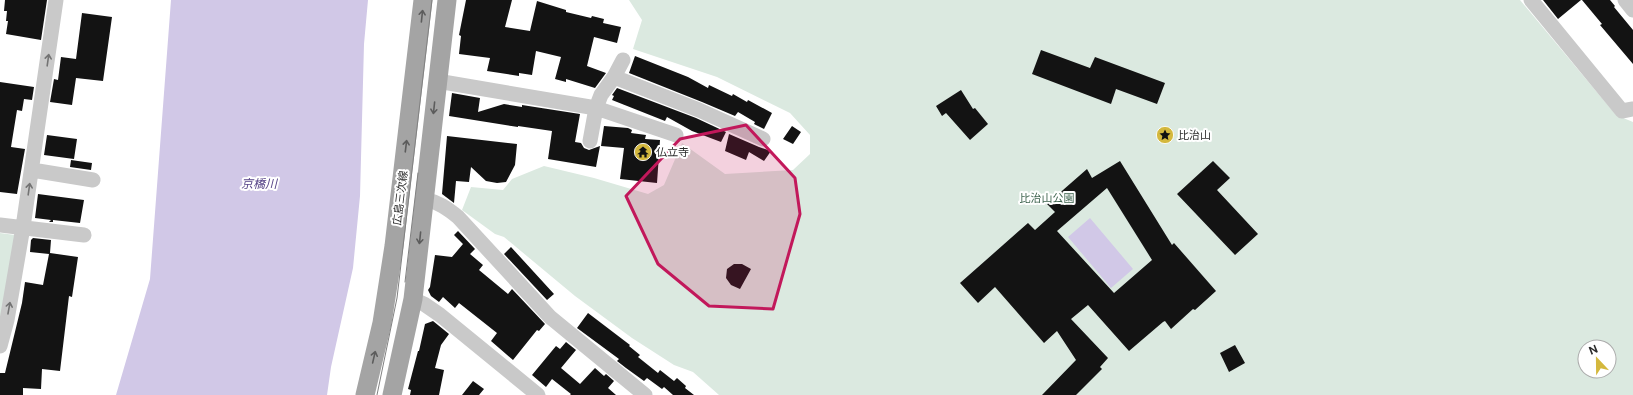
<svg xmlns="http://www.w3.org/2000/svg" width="1633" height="395" viewBox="0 0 1633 395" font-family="'Public Sans','Noto Sans JP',sans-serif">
	<rect width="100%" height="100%" fill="#fff"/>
	<path fill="#dbe9e0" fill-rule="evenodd" d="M629 0H1520L1616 115 1633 122V395H719L693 372 674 365 632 338 575 296 504 237 495 234 462 210 471 187 503 190 512 179 544 166 594 178 648 194 664 185 682 143 725 174 793 170 810 154V135L790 113 717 77 633 49 642 20ZM1585 347H1609V371H1585Z
		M0 233 15 235 0 323Z"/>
	<path fill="#d1c8e7" d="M171 0H368L364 44 360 196 353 268 331 367 327 395H116L150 279Z
		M1090 218 1133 269 1111 288 1068 237Z"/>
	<path fill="#131313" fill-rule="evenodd" d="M5 0H47L41 40 6 34 8 21H6L7 11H4Z
		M466 0H512L505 27 530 31 537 1 566 10V12L591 18 592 16 604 19 603 23 621 27 617 43 594 37 587 66 606 73 595 88 566 79V82L555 79 561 57 536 51 532 75 519 73V76L487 71 490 58 459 54 461 36 459 35Z
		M1543 0H1581L1558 19Z
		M1582 0H1610L1615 6 1614 7 1633 30V64L1600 25 1602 24Z
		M82 13 112 17 103 81 76 78 72 105 50 102 54 79 58 80 61 57 76 59Z
		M1041 50 1090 68 1095 57 1165 83 1157 104 1116 89 1111 104 1032 74Z
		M635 56 688 77 708 88 709 85 732 96 733 94 747 102 748 100 772 113 764 129 754 124 755 122 738 112 735 116 702 102 629 73Z
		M0 82 34 87 32 100 24 99 22 111 17 110 11 147 25 149 17 194 0 192Z
		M617 88 696 118 726 132 721 142 692 131 667 117 665 121 612 100 614 96 612 95Z
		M961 90 973 109 975 108 988 124 970 140 946 113 942 116 936 106Z
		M452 93 480 98 478 112 504 104 522 107V105L580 114 575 142 581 143 584 148 589 150 600 146 596 167 548 159 552 131 518 126V127L449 116Z
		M604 126 628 128 632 130 631 133 646 135 645 139 660 140 657 183 620 179 624 148 601 146Z
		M792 126 801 132 793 144 783 139Z
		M729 134 759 147 771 151 764 161 749 152 746 160 725 151Z
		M47 135 77 139 74 159 44 155Z
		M447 136 517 144 515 165 506 182 497 183 486 181 471 167 469 182 456 181 454 203 442 194Z
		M71 160 92 163 91 170 70 167Z
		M1120 161 1172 245 1174 243 1216 291 1195 310 1193 309 1171 329 1165 321 1163 322 1129 351 1088 305 1071 319 1108 358 1100 367 1102 369 1076 395H1042L1076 360 1057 331 1044 343 995 287 978 303 960 283 1028 223 1035 230 1055 212 1047 204 1087 169 1092 178ZM1107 188 1152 260 1114 293 1057 231Z
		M1213 161 1230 178 1217 190 1258 234 1235 255 1177 194Z
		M38 194 84 200 80 223 53 220V222H49L51 220 35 218Z
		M458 231 475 249 470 254 483 265 479 270 508 294 512 289 545 324 539 331 537 330 513 360 491 341 497 333 459 303 455 308 443 297 439 302 431 296 428 290 430 287 435 255 452 257 463 244 454 235Z
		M33 238 51 240 50 253 78 257 72 297 69 296 60 371 42 369 41 389 23 388V395H0V373H5L22 303 25 282 43 285 49 254 30 252 31 240Z
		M511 247 554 294 547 300 504 254Z
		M734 264H742L751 269 740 289 731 285 726 278 727 269Z
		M588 313 630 345 629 346 640 355 638 357 658 373 660 370 674 381 677 378 686 386 685 388 694 395H673L664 387 662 389 647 378 644 381 626 368 617 361 619 359 577 328Z
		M433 321 449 334 441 345 435 368 444 370 439 395H410L411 390 408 389 418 351H419L425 324Z
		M566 342 576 350 561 368 580 384 595 368 604 376 606 374 614 381 608 388 616 395H570L571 394 552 379 546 387 532 375 556 346 560 349Z
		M1235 345 1245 363 1229 372 1220 353Z
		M473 381 484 389 479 395H462Z"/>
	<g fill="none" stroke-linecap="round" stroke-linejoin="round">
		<path stroke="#c9c9c9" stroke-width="15" d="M1531 0 1622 111 1633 109
			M1625 0 1633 10
			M614 77 699 110 763 139
			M437 81 596 108 676 135
			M590 141 596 108 601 95 614 77 623 60
			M32 170 93 180
			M424 199C438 202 447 208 458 217L550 317 645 395
			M0 225 84 235
			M413 299 424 304 440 315 538 395
			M0 346 7 320 23 227 56 0"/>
		<path stroke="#a4a4a4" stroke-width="19" d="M365 395 382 323 394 246 423 0
			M392 395 413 299 447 0"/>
		<path stroke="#818181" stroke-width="1" d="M405 282 418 173
			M377 395 397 298 432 0"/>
	</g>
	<defs><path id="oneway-shaft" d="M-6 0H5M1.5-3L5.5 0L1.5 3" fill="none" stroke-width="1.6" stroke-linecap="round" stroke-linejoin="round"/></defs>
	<g stroke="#5c5c5c">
		<use href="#oneway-shaft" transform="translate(422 16) rotate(-84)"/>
		<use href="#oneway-shaft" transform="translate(434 108) rotate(96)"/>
		<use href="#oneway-shaft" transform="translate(406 146) rotate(-83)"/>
		<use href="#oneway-shaft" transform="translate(420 238) rotate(96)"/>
		<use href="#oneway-shaft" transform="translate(374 357) rotate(-77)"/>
	</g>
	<g stroke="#737373">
		<use href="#oneway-shaft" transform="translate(48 60) rotate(-82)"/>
		<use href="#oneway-shaft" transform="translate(29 189) rotate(-82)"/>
		<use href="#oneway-shaft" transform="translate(9 308) rotate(-80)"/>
	</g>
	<path fill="#c2185b" fill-opacity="0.2" stroke="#c2185b" stroke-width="3" stroke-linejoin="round" d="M746 125 795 178 800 214 773 309 709 306 658 264 626 196 680 139Z"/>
	<defs>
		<symbol id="sight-disc" viewBox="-11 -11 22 22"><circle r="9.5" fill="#d4b83d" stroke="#fff"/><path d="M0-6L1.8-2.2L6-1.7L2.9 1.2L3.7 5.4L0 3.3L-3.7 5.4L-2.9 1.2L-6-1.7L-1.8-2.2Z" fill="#111"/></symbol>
		<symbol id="temple-disc" viewBox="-11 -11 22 22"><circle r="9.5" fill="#d4b83d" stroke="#fff"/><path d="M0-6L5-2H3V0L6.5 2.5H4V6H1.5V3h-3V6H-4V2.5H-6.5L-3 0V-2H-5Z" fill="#111"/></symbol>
	</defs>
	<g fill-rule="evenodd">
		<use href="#sight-disc" x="1155" y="125" width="20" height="20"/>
		<use href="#temple-disc" x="633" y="142" width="20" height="20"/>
	</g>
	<g text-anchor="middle" stroke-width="4" stroke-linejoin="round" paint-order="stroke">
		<g font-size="11" fill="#2c2c2c" stroke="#fff" text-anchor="start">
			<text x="1178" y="139">比治山</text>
			<text x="656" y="156">仏立寺</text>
		</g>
		<g font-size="11" fill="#2c2c2c" stroke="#fff">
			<text transform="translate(400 198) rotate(-83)" y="4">広島三次線</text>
		</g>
		<g font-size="11" fill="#3e634e" stroke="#fff">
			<text x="1047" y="202">比治山公園</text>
		</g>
		<g font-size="12" font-style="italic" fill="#554286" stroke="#fff">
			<text x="259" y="188">京橋川</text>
		</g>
	</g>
	<g transform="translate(1597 359) rotate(338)"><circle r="19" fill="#ffffff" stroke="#ababab"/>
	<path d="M0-3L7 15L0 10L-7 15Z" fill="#d4b83d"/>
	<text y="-6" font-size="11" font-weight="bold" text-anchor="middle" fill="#2c2c2c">N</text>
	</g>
</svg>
